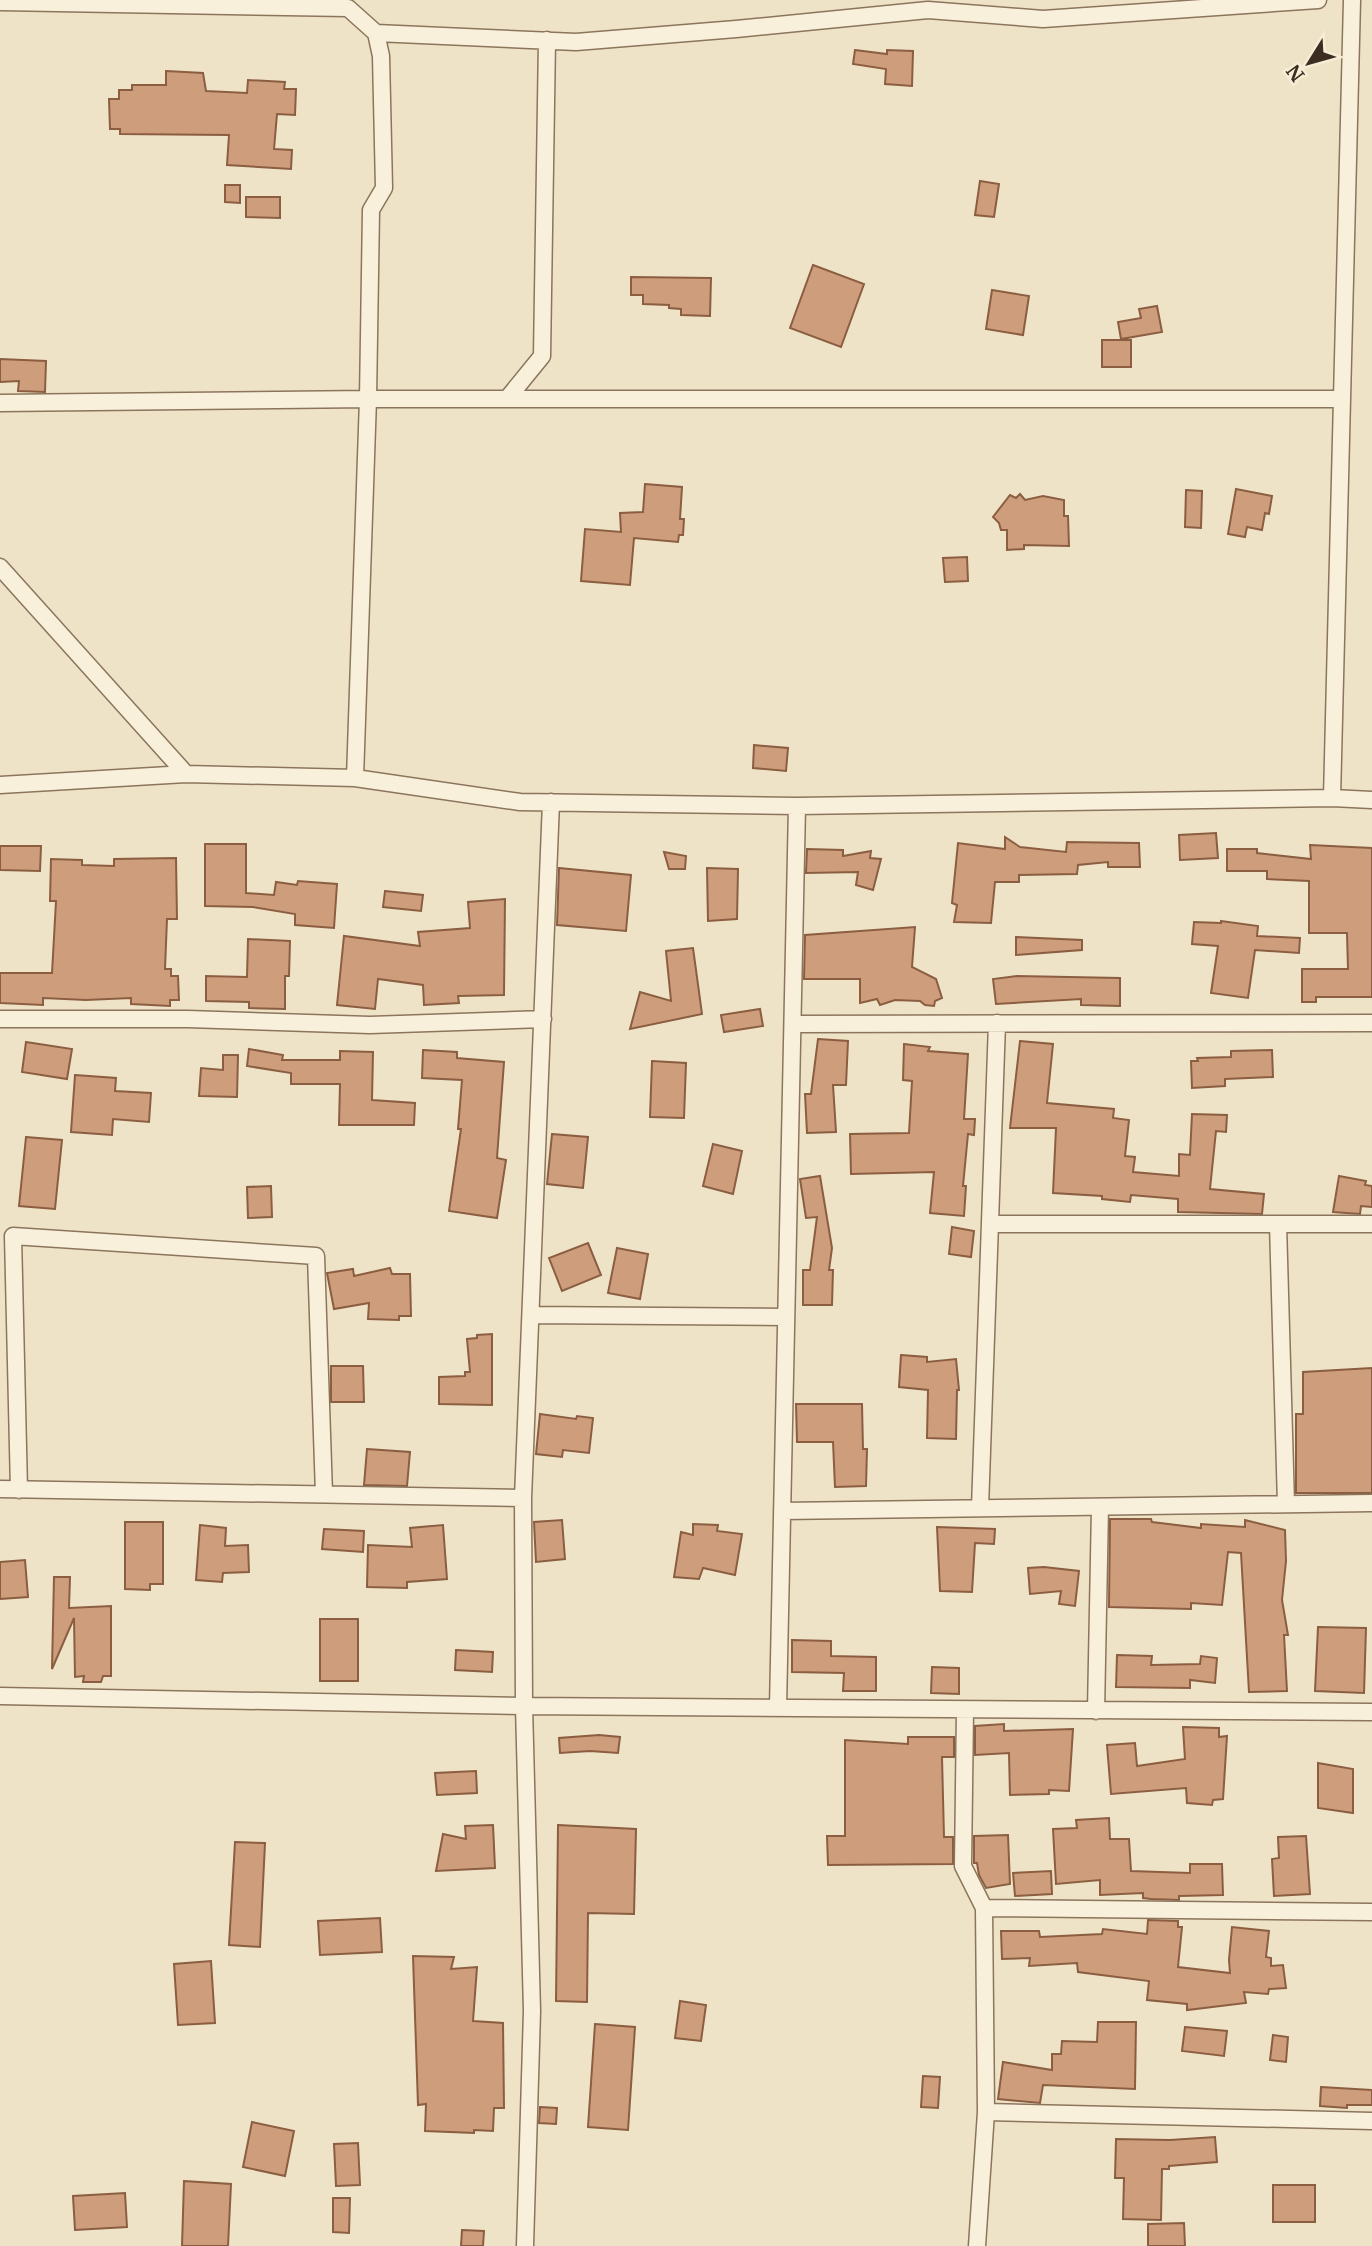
<svg xmlns="http://www.w3.org/2000/svg" width="1372" height="2246" viewBox="0 0 1372 2246" font-family="Merriweather,serif">
	<rect width="100%" height="100%" fill="#efe3c7"/>
	<path fill="#ce9e7c" stroke="#8b5e41" stroke-width="2" d="M855 50 887 54V50L913 51 912 86 885 84 886 69 853 64Z
		M166 71 203 73 206 91 247 93 248 80 285 82 284 89H296L295 115 277 114 274 149 292 150 291 169 227 165 229 135 120 134V129H110L109 99H119V90H132V85H166Z
		M980 181 999 184 994 217 975 215Z
		M225 185H240V203L225 202Z
		M246 197H280V218L246 217Z
		M813 265 864 284 841 347 790 328Z
		M631 277 711 278 710 316 681 315V309L669 308V305L643 304V295H631Z
		M992 290 1029 296 1023 335 986 329Z
		M1157 306 1162 332 1121 339 1118 322 1141 318 1139 309Z
		M1102 340H1131V367H1102Z
		M0 359 46 361 45 392 18 391 19 381 0 382Z
		M645 484 682 487 680 519H684L683 535H679L678 542 634 538 630 585 581 581 585 529 621 532 620 513 643 512Z
		M1236 489 1272 496 1269 514 1265 513 1262 530 1247 527 1245 537 1228 534Z
		M1186 490 1202 491 1201 528 1185 527Z
		M1020 494 1025 500 1043 496 1064 500V516H1068L1069 546 1024 545V549L1007 550V530H1001L999 523 993 517 1010 495 1016 498Z
		M967 557 968 581 945 582 943 558Z
		M754 745 788 748 786 771 753 768Z
		M1216 833 1218 858 1180 860 1179 835Z
		M1005 837 1020 847 1066 852 1067 842 1139 843 1140 867H1108V862L1078 865 1077 874 1019 875V882H995L991 923 954 922 957 905 952 903 958 843 1005 849Z
		M205 844H246V893L274 895 276 882 297 885 298 881 337 884 334 928 295 925V914L253 907 205 906Z
		M1310 845 1372 848V997H1316V1002H1302V969H1348L1347 933H1309V881L1267 879V871H1227V849H1257V853L1311 859Z
		M0 846H41L40 871 0 870Z
		M807 849 843 850V856L871 851 870 858 881 859 873 890 856 885 858 872 806 873Z
		M664 852 686 856 685 869H669Z
		M176 858 177 919H167L165 969H171V976H178L179 1000H170V1006L131 1004V998L86 1000 43 998V1005L0 1003V973H52L56 901H50L51 859 82 860V865L114 866V859Z
		M559 868 631 875 626 931 557 925Z
		M707 868 738 869 737 919 708 921Z
		M385 891 423 895 421 911 383 907Z
		M505 899 504 995 458 996 459 1003 424 1005 423 985 378 979 375 1009 337 1005 344 936 420 946 418 932 470 928 468 902Z
		M1221 921 1258 926 1257 936 1300 938 1299 953 1255 950 1248 998 1211 993 1218 946 1192 944 1194 922 1221 923Z
		M915 927 912 967 936 979 942 998 935 1001 934 1006 925 1005 920 1001 895 1000 880 1005 877 999 860 1003V979H804L805 935Z
		M1016 937 1082 940V950L1016 955Z
		M248 939 290 941 289 976H285V1009L249 1008V1002L206 1001V976L247 977Z
		M693 948 702 1014 630 1029 640 992 671 1001 666 951Z
		M1017 976 1120 978V1006L1081 1005V999L996 1004 993 979Z
		M760 1009 763 1026 724 1032 721 1015Z
		M818 1039 848 1041 846 1085H833L836 1132 807 1133 805 1094H811Z
		M1020 1041 1053 1044 1047 1103 1114 1109 1113 1118 1129 1120 1125 1156 1135 1157 1133 1172 1179 1176V1154L1190 1155 1192 1114 1227 1115 1226 1132 1216 1131 1210 1189 1264 1194 1262 1214 1178 1212V1199L1131 1195 1130 1202 1102 1199V1196L1053 1193 1056 1128H1010Z
		M26 1042 72 1049 67 1079 22 1072Z
		M904 1044 930 1047 928 1051 968 1054 964 1119H975L974 1135 968 1134 963 1186H966L964 1216 930 1213 934 1172 851 1174 850 1134 909 1133 912 1081 903 1080Z
		M249 1049 283 1055 282 1060H340V1051L373 1052 372 1100 415 1103 414 1125H339L340 1084H291V1073L247 1066Z
		M423 1050 457 1052V1058L504 1062 497 1158 506 1160 497 1218 449 1211 461 1129H458L462 1080 422 1078Z
		M1272 1050 1273 1077 1225 1079V1086L1192 1088 1191 1061H1198L1197 1058 1231 1057V1051Z
		M223 1055H238L237 1097 199 1096 201 1068 223 1070Z
		M652 1061 686 1063 684 1118 650 1117Z
		M75 1075 116 1078 115 1091 151 1093 149 1122 113 1119 112 1135 71 1132Z
		M552 1134 588 1137 583 1188 547 1184Z
		M26 1137 62 1140 55 1209 19 1206Z
		M713 1144 742 1151 733 1194 703 1186Z
		M820 1176 832 1248 829 1270H833L832 1305H803V1270H810L817 1217 806 1218 800 1179Z
		M1339 1176 1366 1181 1365 1185 1372 1186V1207L1361 1206 1360 1214 1333 1212Z
		M271 1186 272 1217 248 1218 247 1187Z
		M952 1227 974 1231 971 1257 949 1254Z
		M588 1243 601 1275 562 1291 549 1258Z
		M617 1248 648 1254 640 1299 608 1293Z
		M390 1268 392 1274H410L411 1316H399V1320L368 1319 369 1303 334 1309 327 1273 353 1269 354 1276Z
		M492 1334V1405L439 1404V1377L465 1376V1372H470L467 1339 477 1338V1335Z
		M901 1355 927 1357V1362L956 1359 959 1390H957L956 1439 927 1438 928 1390 899 1387Z
		M331 1366H363L364 1402H331Z
		M1372 1368V1493H1296V1414H1303V1372Z
		M796 1404H862L863 1449H867L866 1486 835 1487 833 1442H797Z
		M540 1414 576 1419 577 1416 593 1418 589 1453 563 1450 562 1457 536 1454Z
		M367 1449 410 1452 407 1486 364 1485Z
		M1110 1519H1151L1152 1522 1201 1528V1524L1245 1527V1520L1285 1530 1286 1561 1282 1600 1288 1635H1284L1287 1691 1249 1692 1241 1553 1228 1552 1222 1605 1191 1603V1609L1109 1607Z
		M562 1520 565 1559 536 1562 534 1522Z
		M125 1522H163V1584H150V1590L125 1589Z
		M693 1524 718 1525 717 1531 742 1534 735 1575 703 1568 699 1579 674 1577 681 1532 693 1535Z
		M200 1525 226 1528 225 1546 248 1545 249 1572 223 1573 222 1582 196 1580Z
		M443 1525 447 1579 407 1582V1588L367 1587 368 1545 412 1547 410 1528Z
		M937 1527 995 1529 994 1544 975 1543 972 1592 940 1591Z
		M324 1529 364 1531 363 1552 322 1549Z
		M25 1560 28 1597 0 1599V1562Z
		M1044 1567 1079 1571 1075 1606 1059 1604 1061 1591 1030 1594 1028 1568Z
		M54 1577H70L69 1608 111 1606V1676H103L101 1682H83L84 1676 75 1677 74 1618 52 1669Z
		M320 1619H358V1681H320Z
		M1318 1627 1366 1628 1364 1693 1315 1691Z
		M792 1640 831 1641V1656L876 1657V1691H843L844 1673 792 1672Z
		M456 1650 493 1652 492 1672 455 1670Z
		M1117 1655 1152 1656 1151 1665 1200 1664 1201 1656 1217 1658 1215 1683 1190 1680V1688L1116 1687Z
		M932 1667 959 1668V1694L931 1693Z
		M1004 1724V1731L1073 1729 1069 1791 1049 1790V1794L1010 1795 1009 1753 975 1755V1726Z
		M1183 1727 1219 1728V1737L1227 1736 1223 1799 1213 1800 1212 1805 1187 1803 1186 1788 1111 1794 1107 1745 1135 1743 1137 1766 1185 1759Z
		M599 1735 620 1737 618 1753 590 1751 560 1753 559 1738Z
		M908 1737H954V1757H942L944 1837H953V1864L828 1865 827 1836H845V1740L908 1744Z
		M1318 1763 1353 1769V1813L1318 1808Z
		M476 1771 477 1793 437 1795 435 1773Z
		M1109 1818 1110 1839H1129L1131 1871 1190 1873V1864H1222L1223 1895 1179 1896V1900L1151 1899 1143 1898V1893L1100 1895V1880L1056 1884 1053 1829 1077 1828 1076 1820Z
		M493 1825 495 1868 436 1871 443 1834 466 1839 465 1826Z
		M558 1825 636 1829 634 1914 588 1913 587 2002 556 2001Z
		M1008 1835 1010 1884 986 1888 979 1875 977 1863H974V1836Z
		M1306 1836 1310 1894 1274 1896 1272 1859 1279 1858 1278 1837Z
		M235 1842 265 1843 260 1947 229 1945Z
		M1051 1871 1052 1894 1015 1896 1013 1873Z
		M380 1918 382 1952 320 1955 318 1921Z
		M1148 1920 1178 1921V1927H1182L1178 1967 1230 1973 1229 1960 1232 1927 1269 1931 1266 1957 1271 1958V1966L1283 1965 1286 1988 1269 1989 1268 1994 1244 1992 1246 2003 1187 2010V2004L1147 2000 1149 1981 1078 1972 1077 1963 1029 1966 1030 1958 1002 1959 1001 1931H1039L1040 1937 1102 1934 1103 1929 1147 1934Z
		M413 1956 454 1957 451 1969 477 1967 473 2021 503 2023 504 2108H494L493 2131 474 2130V2133L425 2131 426 2104 418 2105Z
		M211 1961 215 2023 178 2025 174 1964Z
		M680 2001 706 2005 701 2041 675 2038Z
		M1098 2022H1136L1135 2089 1043 2085 1040 2103 998 2099 1003 2062 1052 2070V2054H1061L1062 2041 1097 2042Z
		M595 2024 635 2027 628 2130 588 2127Z
		M1185 2027 1227 2031 1224 2056 1182 2051Z
		M1273 2035 1288 2037 1286 2062 1270 2060Z
		M923 2076 940 2077 938 2108 921 2107Z
		M1321 2087 1372 2090V2105H1347V2108L1320 2106Z
		M540 2107 557 2108 556 2124 539 2123Z
		M252 2122 294 2131 285 2176 243 2167Z
		M1215 2137 1217 2162 1169 2166V2169H1162L1161 2220 1123 2219 1124 2178H1115L1116 2139 1170 2140Z
		M358 2143 360 2185 336 2186 334 2144Z
		M184 2181 231 2184 228 2246H182Z
		M1273 2185H1315V2222H1273Z
		M125 2193 127 2227 75 2230 73 2196Z
		M333 2198H350L349 2233 333 2232Z
		M1184 2223 1185 2246H1148V2224Z
		M462 2230 484 2231 483 2246H461Z"/>
	<g fill="none" stroke-linecap="round" stroke-linejoin="round">
		<defs>
			<path id="minor" d="M0 2 348 8 376 33 381 56 384 188 371 210 368 399 0 403
				M376 33 576 42 736 29 928 10 1043 19 1318 0
				M507 399 542 356 547 40
				M0 567 186 774
				M355 778 368 399H1342
				M0 785 186 774 355 778 520 802 797 806 1332 798 1372 800
				M1332 798 1352 0
				M0 1019H188L370 1025 543 1019
				M793 1024 1372 1023
				M990 1224H1372
				M1278 1224 1286 1504
				M531 1315 786 1317
				M0 1489 523 1498
				M19 1490 13 1236 316 1256 324 1494
				M980 1508 997 1023
				M782 1511 1372 1503
				M0 1696 524 1706 1372 1712
				M778 1708 797 806
				M965 1710 963 1866 984 1908 986 2112 977 2246
				M1096 1711 1100 1507
				M984 1908 1372 1912
				M986 2112 1372 2121
				M525 2246 532 2011 524 1706 523 1498 551 802"/>
		</defs>
		<use href="#minor" stroke="#8b755c" stroke-width="19"/>
		<use href="#minor" stroke="#f9f0db" stroke-width="16"/>
	</g>
	<g transform="translate(1309 63) rotate(233)" stroke="#f6edd7" stroke-width="5" paint-order="stroke">
	<path d="M0-5L12 26L0 18L-12 26Z" fill="#3c2d20"/>
	<text y="-10" font-size="19" font-weight="bold" text-anchor="middle" fill="#3c2d20">N</text>
	</g>
</svg>
